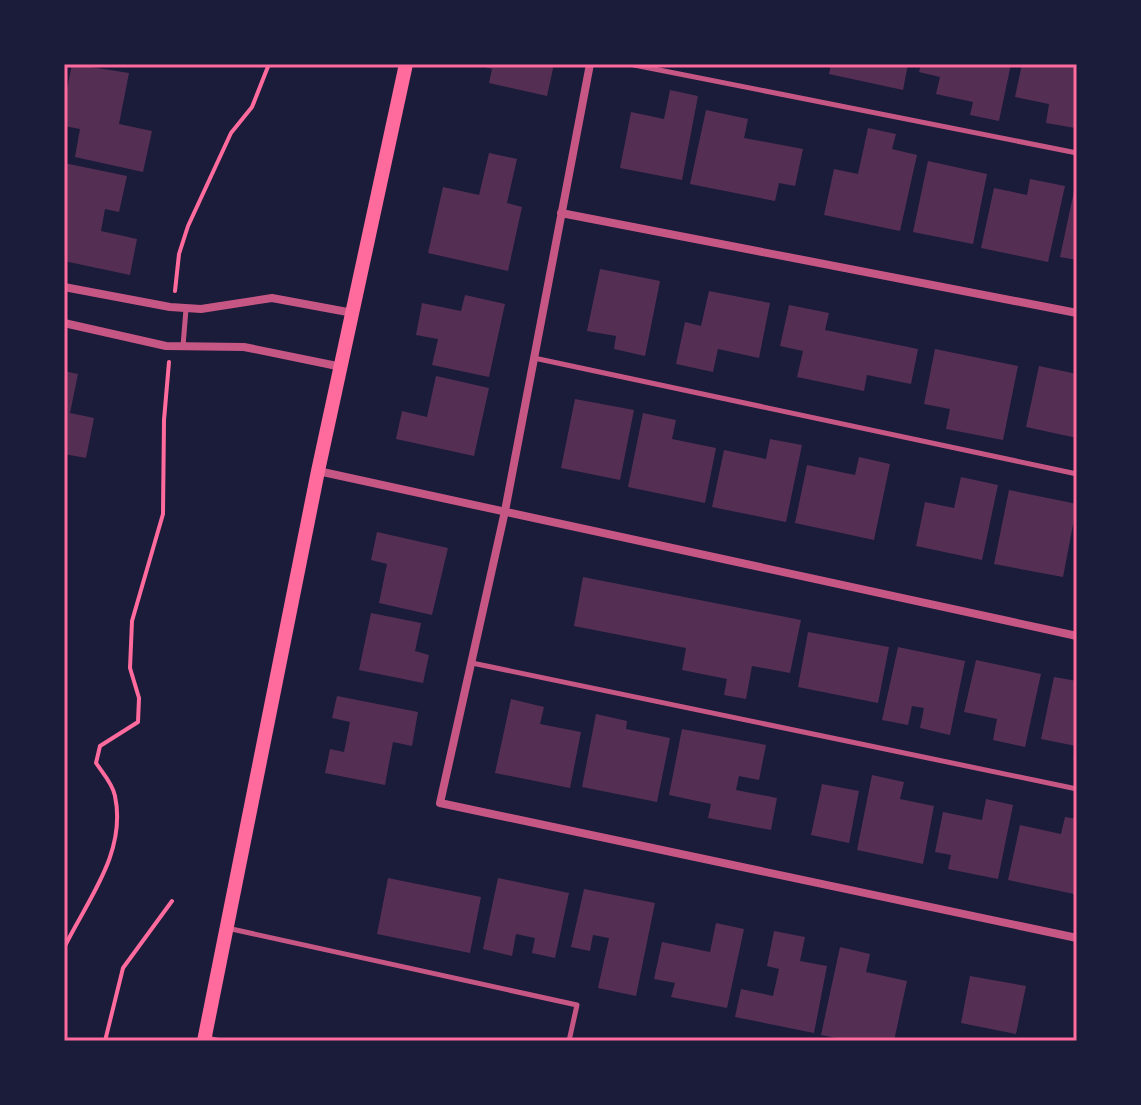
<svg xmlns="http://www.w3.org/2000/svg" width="1141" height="1105" viewBox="0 0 1141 1105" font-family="Signika,sans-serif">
	<rect width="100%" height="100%" fill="#1b1b3a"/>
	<path fill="#542f53" d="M72 64 129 73 119 124 152 131 143 172 75 157 80 129 64 126V104Z
		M474 64H554L547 96 489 83 492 69Z
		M831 64H908L903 90 829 74Z
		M921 64H1011L999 121 970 115 973 102 936 94 940 77 919 72Z
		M1022 64H1077L1075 128 1046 123 1049 104 1015 97Z
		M670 90 698 96 682 180 620 168 631 112 664 119Z
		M706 110 748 119 744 138 803 149 795 186 779 183 775 201 690 184Z
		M868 128 896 134 892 149 917 155 900 231 824 215 834 169 858 174Z
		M489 153 517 159 507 203 522 207 508 271 428 253 443 187 479 195Z
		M928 161 987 174 973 244 913 232Z
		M64 163 127 176 119 212 105 209 101 231 137 239 130 275 64 261Z
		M1030 179 1065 186 1048 262 981 248 994 188 1027 195Z
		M1074 191 1077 192V260L1060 257Z
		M600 269 660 281 645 356 614 349 616 336 587 331Z
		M709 291 770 303 759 358 718 349 713 372 676 364 685 322 701 326Z
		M465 295 505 304 489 377 432 365 438 339 416 335 422 303 461 311Z
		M789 305 829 313 825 330 918 349 911 384 867 375 864 391 797 377 803 351 780 346Z
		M935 349 1018 366 1003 440 946 429 950 409 924 404Z
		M1039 366 1077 374V438L1026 427Z
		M64 371 78 374 70 413 94 418 86 458 64 454Z
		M436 376 489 388 474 456 396 439 402 411 427 417Z
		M575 399 634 410 620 480 561 468Z
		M643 413 676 420 672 439 716 448 705 503 628 487Z
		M770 439 802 445 786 522 712 507 724 450 766 459Z
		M859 457 890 464 874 540 795 523 807 465 855 475Z
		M961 477 998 485 982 560 916 546 925 502 954 508Z
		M1009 490 1077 504 1063 577 994 564Z
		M377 532 448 548 432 615 379 603 387 564 371 560Z
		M583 577 801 620 790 673 752 666 746 699 724 695 727 679 682 670 686 648 574 626Z
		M371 613 421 623 415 651 429 655 423 683 359 670Z
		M808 632 889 647 878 703 798 687Z
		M898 647 965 661 950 735 920 728 924 708 912 706 908 725 882 720Z
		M976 660 1041 674 1025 747 993 740 997 719 964 712Z
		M1054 677 1077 681V760L1073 759 1076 746 1041 739Z
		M337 696 418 712 412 746 393 742 385 785 325 773 330 749 344 752 350 722 332 718Z
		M511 699 544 707 540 724 581 732 570 788 495 773Z
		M596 714 627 721 626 729 670 738 657 802 582 787Z
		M682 729 766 745 759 780 739 776 736 790 777 798 771 830 708 818 711 804 669 795Z
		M872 775 904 782 900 799 934 806 923 864 857 850Z
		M822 784 859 791 849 843 811 835Z
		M986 799 1013 805 998 879 948 869 951 855 935 852 943 812 982 820Z
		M1065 817 1077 819 1074 894 1008 880 1020 825 1061 834Z
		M388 878 481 897 470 953 377 934Z
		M498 878 569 893 555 958 532 953 535 938 516 934 512 956 483 949Z
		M584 889 655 903 636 996 598 988 609 938 593 935 590 951 571 947Z
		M716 923 744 929 727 1008 671 997 675 983 654 979 662 942 710 952Z
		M774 931 805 937 800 961 827 966 814 1033 735 1017 741 989 773 996 779 969 767 966Z
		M840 947 870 954 866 972 907 981 894 1041H852L821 1035Z
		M970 976 1026 986 1016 1034 961 1023Z"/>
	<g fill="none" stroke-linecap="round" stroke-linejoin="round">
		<path stroke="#ff6b9d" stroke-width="4" d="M175 291 179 254 188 226 231 133 252 107 269 64
			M64 948C87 900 127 853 115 796 113 784 102 772 96 763L100 746 138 722 139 698 130 668 132 621 163 514 164 420 169 362
			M105 1041 123 968 172 901"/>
		<path stroke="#c65784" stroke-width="5" d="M629 64 1077 153
			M183 346 186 309
			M534 358 1077 474
			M472 663 1077 789
			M227 928 577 1005 569 1041
			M207 1038 221 1041"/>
		<path stroke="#c65784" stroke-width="8" d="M590 64 505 511 440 803 1077 938
			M561 213 1077 313
			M64 287 170 307 201 309 272 298 353 313
			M64 323 166 346 244 347 342 367
			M318 471 1077 636"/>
		<path stroke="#ff6b9d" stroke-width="14" d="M204 1041 318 471 406 64"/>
	</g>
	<rect width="1141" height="1105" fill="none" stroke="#1b1b3a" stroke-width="132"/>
	<rect x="66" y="66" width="1009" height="973" fill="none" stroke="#ff6b9d" stroke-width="3"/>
</svg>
